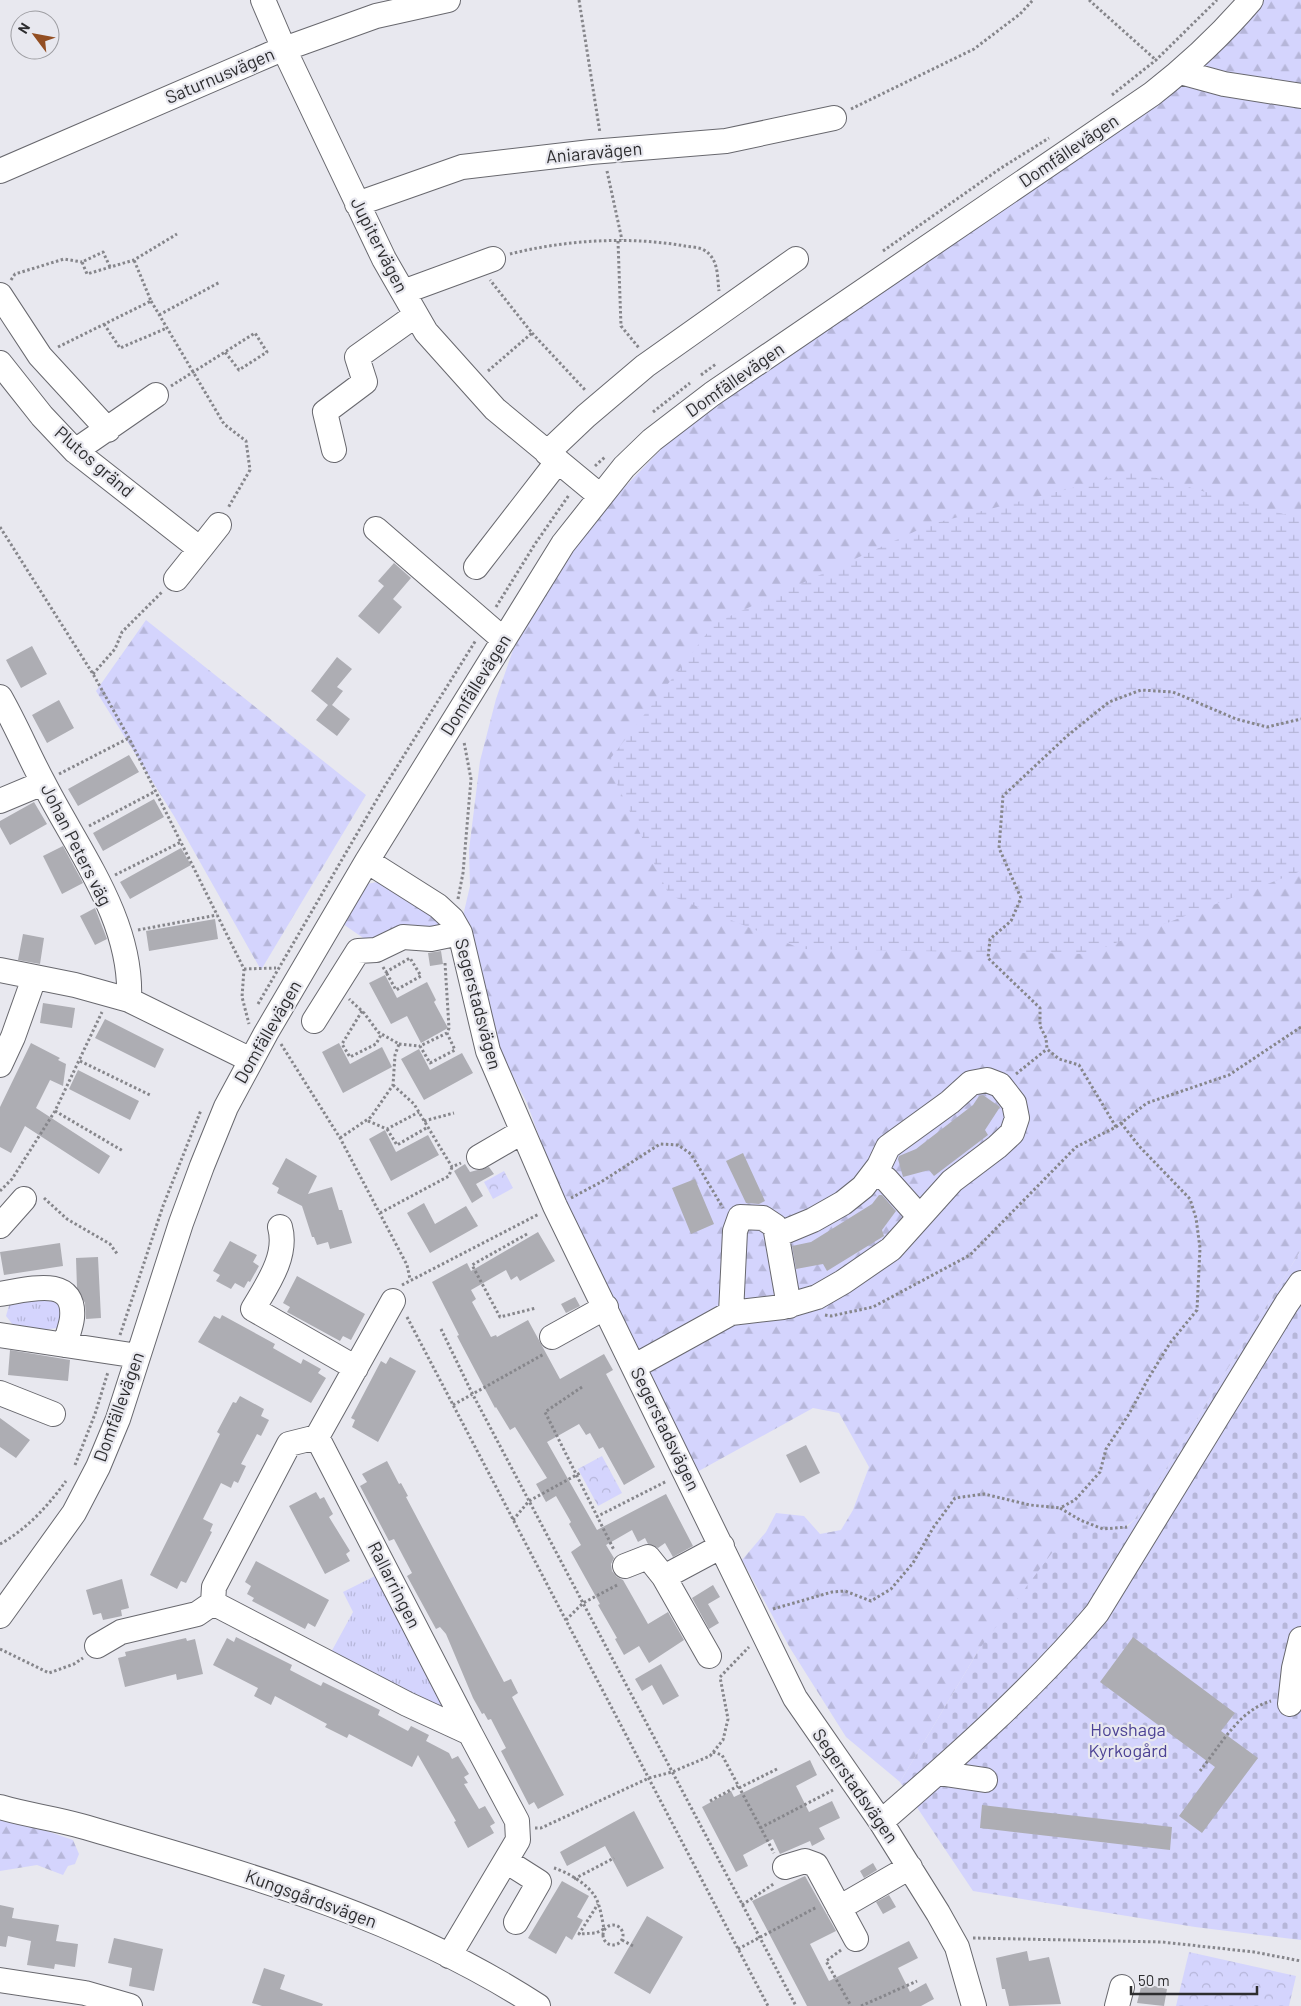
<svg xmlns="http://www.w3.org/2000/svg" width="1301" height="2006" viewBox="0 0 1301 2006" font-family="Barlow,sans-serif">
	<defs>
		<pattern id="grass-tufts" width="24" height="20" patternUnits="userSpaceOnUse" patternTransform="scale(1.25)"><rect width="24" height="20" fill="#d4d4fd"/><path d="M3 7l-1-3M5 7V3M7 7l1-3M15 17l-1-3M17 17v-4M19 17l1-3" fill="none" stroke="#b6b6d9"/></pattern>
		<pattern id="forest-firs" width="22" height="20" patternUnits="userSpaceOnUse" patternTransform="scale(1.25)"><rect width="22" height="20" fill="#d4d4fd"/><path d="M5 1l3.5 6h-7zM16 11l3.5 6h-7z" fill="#b6b6d9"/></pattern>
		<pattern id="wetland-marsh" width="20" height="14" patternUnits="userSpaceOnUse" patternTransform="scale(1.25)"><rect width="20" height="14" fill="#d4d4fd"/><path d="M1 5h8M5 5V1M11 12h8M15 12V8" fill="none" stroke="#b6b6d9"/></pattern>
		<pattern id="cemetery-stones" width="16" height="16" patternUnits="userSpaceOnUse" patternTransform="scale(1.25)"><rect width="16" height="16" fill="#d4d4fd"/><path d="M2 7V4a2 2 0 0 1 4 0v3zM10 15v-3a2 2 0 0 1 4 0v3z" fill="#b6b6d9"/></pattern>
		<pattern id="park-crowns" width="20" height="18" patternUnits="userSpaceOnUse" patternTransform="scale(1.25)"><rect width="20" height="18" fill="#d4d4fd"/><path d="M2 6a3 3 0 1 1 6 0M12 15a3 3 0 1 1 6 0" fill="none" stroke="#b6b6d9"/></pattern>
	</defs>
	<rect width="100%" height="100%" fill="#e8e8ef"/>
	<path fill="url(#grass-tufts)" d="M56 1296 63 1312 58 1328 39 1330 13 1325 6 1316 10 1302Z
		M379 1574 443 1702 441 1708 329 1656 353 1612 343 1592Z"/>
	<path fill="url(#forest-firs)" d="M1264 0H1301V1250L1135 1519 980 1648 900 1782 846 1737 790 1648 742 1560 766 1532 776 1513 804 1516 820 1534 841 1530 853 1510 869 1467 839 1413 813 1408 697 1472 559 1192 527 1103 494 1040 463 916 470 886 469 850 480 761 496 699 513 650 565 559 598 515 672 438 1258 9Z
		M146 620 366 795 261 970 174 816 96 691Z
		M377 882C401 888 428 907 443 927L372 944 343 924 367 884Z
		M0 1815 73 1840 79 1854 75 1864 68 1866 63 1875 37 1865 0 1871Z"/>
	<path fill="url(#wetland-marsh)" d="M1135 472 1301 519V871L1087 954 802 949 669 895 607 763 715 623 931 524Z"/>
	<path fill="url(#cemetery-stones)" d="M1301 1250V1940L1195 1927 973 1891 900 1782 980 1648 1073 1525 1127 1527 1135 1519Z"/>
	<path fill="url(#park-crowns)" d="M504 1171 513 1188 493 1199 484 1182Z
		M602 1456 622 1493 598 1506 578 1469Z
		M1189 1952 1296 1976 1289 2006H1176Z"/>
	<path fill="#adadb3" d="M394 563 411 578 393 599 402 607 379 634 358 616 384 586 378 581Z
		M32 646 47 674 21 688 6 660Z
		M337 657 352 669 337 687 343 691 332 705 350 719 337 736 316 720 328 705 311 691Z
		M59 700 74 728 47 743 32 715Z
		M129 755 139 772 78 806 68 789Z
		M154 799 164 817 103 851 93 833Z
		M34 802 47 824 10 845 0 827V821Z
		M63 846 83 883 62 894 43 856Z
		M181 848 191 865 130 899 120 882Z
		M95 908 107 939 95 945 80 916Z
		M215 919 218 939 149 951 146 931Z
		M23 934 44 938 40 964 18 960Z
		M441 951 443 964 430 966 428 953Z
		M385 975 397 998 427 982 436 1000 434 1002 448 1028 421 1043 407 1016 391 1024 369 983Z
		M43 1003 75 1008 72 1028 40 1023Z
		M105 1019 164 1049 155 1068 95 1038Z
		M31 1043 60 1058 58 1060 66 1064 63 1086 50 1080 36 1108 110 1156 99 1174 25 1126 11 1153 0 1147V1107Z
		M339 1043 350 1064 382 1047 392 1067 343 1093 322 1052Z
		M419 1049 430 1070 462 1053 473 1073 424 1100 401 1059Z
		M78 1070 139 1101 130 1120 69 1089Z
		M983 1095 1000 1107 985 1130 988 1135 934 1176 929 1170 903 1177 898 1159 899 1156 916 1149 973 1105 979 1096Z
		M385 1130 396 1152 428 1135 439 1155 391 1181 369 1139Z
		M743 1153 765 1201 759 1204 746 1203 726 1161Z
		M286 1158 317 1176 308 1194 332 1187 339 1210H342L352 1243 330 1249 328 1242 317 1245 314 1237H312L302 1206 277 1193 279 1188 272 1184Z
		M465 1164 470 1172 489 1167 494 1174 476 1184 483 1196 472 1203 454 1171Z
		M695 1179 714 1224 691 1234 672 1188Z
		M879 1195H882L896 1211 882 1230 884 1236 827 1271 823 1264 796 1269 792 1246 811 1242 872 1204Z
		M424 1203 435 1224 466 1206 478 1226 430 1253 407 1213Z
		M538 1232 555 1261 520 1281 517 1276 511 1280 506 1270 471 1290 476 1299 472 1302 491 1337 496 1335 497 1337 528 1320 560 1379 604 1354 613 1370 606 1374 655 1467 624 1485 603 1447 599 1449 590 1433 586 1435 579 1424 547 1442 597 1530 666 1494 693 1546 673 1557 665 1543 658 1548 648 1544 645 1538 638 1542 632 1530 606 1545 614 1558 611 1564 612 1571 617 1577 623 1580 648 1624 668 1612 684 1640 649 1663 639 1646 624 1655 615 1639 617 1638 598 1605 600 1604 571 1552 581 1545 569 1524 571 1522 556 1496 546 1502 536 1484 547 1478 515 1427 510 1430 496 1407 495 1408 457 1336 459 1335 432 1282 467 1263 471 1271Z
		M230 1241 257 1255 253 1262 259 1266 250 1282 248 1281 244 1288 235 1283 231 1289 216 1281 220 1275 213 1271Z
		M60 1243 63 1266 4 1275 0 1252Z
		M98 1257 101 1318 86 1319 85 1303 77 1288 76 1258Z
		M297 1276 365 1314 351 1340 343 1336 340 1341 287 1312 290 1307 283 1303Z
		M575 1297 580 1306 566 1313 561 1304Z
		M222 1315 275 1344 273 1348 301 1364 303 1359 321 1369 318 1373 326 1378 311 1403 198 1342 214 1316 220 1319Z
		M10 1350 70 1360 68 1381 8 1375Z
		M390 1357 416 1371 378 1442 352 1427 355 1420 351 1418 381 1361 386 1364Z
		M240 1396 264 1409 261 1416 269 1420 261 1436 257 1434 241 1464 246 1466 238 1483 234 1481 231 1488 221 1483 203 1519 213 1524 210 1531 212 1532 186 1583 181 1581 177 1589 150 1575 220 1434 217 1432 233 1402 236 1403Z
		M0 1418 30 1440 16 1458 0 1447Z
		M806 1445 820 1473 800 1483 786 1455Z
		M387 1461 399 1484 401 1483 408 1496 406 1497 504 1682 511 1679 518 1693 512 1697 564 1795 538 1809 534 1802 529 1805 501 1751 506 1748 491 1719 488 1720 484 1713 482 1714 473 1698 446 1634 440 1627 436 1629 407 1576 412 1573 394 1539 389 1541 360 1486 367 1482 362 1474Z
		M316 1492 320 1499 324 1497 333 1514 329 1517 350 1551 346 1554 350 1561 325 1574 289 1506Z
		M256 1561 329 1600 315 1627 308 1623 305 1629 252 1601 254 1598 247 1594 251 1586 245 1582Z
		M122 1579 129 1608 121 1610 122 1616 103 1620 101 1613 93 1615 86 1590Z
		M713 1585 720 1597 708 1604 719 1623 709 1629 692 1598Z
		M236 1637 292 1665 290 1670 313 1682 321 1686 323 1682 380 1710 378 1715 408 1731 411 1726 429 1735 426 1741 449 1753 452 1759 458 1756 469 1774 464 1777 468 1783 464 1784 479 1809 485 1806 495 1823 490 1826 494 1833 468 1848 454 1822 456 1821 418 1755 412 1767 349 1734 347 1738 325 1727 327 1724 275 1696 271 1705 254 1696 258 1688 213 1665 227 1638 234 1642Z
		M1133 1637 1235 1713 1221 1731 1258 1758 1202 1833 1179 1816 1215 1767 1100 1682Z
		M186 1638 187 1641 195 1639 203 1674 177 1680 176 1674 125 1687 118 1658 126 1656 125 1652Z
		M661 1664 679 1696 663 1705 652 1685 642 1691 635 1679Z
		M810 1760 817 1775 796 1786 809 1812 832 1801 840 1818 819 1828 825 1839 812 1846 810 1841 780 1854 773 1839 743 1855 748 1866 736 1872 702 1807 731 1791 734 1797Z
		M982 1805 1172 1827 1170 1850 980 1828Z
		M634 1811 664 1868 627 1887 605 1846 567 1866 560 1852Z
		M873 1863 877 1870 864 1878 860 1871Z
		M805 1876 836 1931 810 1944 829 1981 909 1941 918 1958 898 1968 910 1992 926 1983 934 1999 921 2006H807L752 1901Z
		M562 1881 589 1896 577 1917 583 1920 572 1940 566 1936 556 1954 528 1938Z
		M889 1895 896 1907 883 1914 876 1902Z
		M0 1905 14 1908 12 1918 59 1925 56 1941 78 1944 75 1967 55 1964 54 1969 27 1965 31 1941 8 1936 6 1947 0 1946Z
		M647 1916 683 1937 650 1994 614 1973Z
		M114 1938 163 1949 154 1991 129 1986 132 1968 108 1963Z
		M1027 1951 1029 1961 1049 1957 1061 2004 1009 2006 1005 1989H1002L996 1958Z
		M264 1968 285 1975 280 1989 323 2004 322 2006H262L252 2003Z
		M1142 1983 1167 1989 1164 2006 1137 2003Z"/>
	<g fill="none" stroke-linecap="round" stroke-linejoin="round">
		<defs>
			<path id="minor" d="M263 0 284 49 384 259 426 332 495 409 599 495
				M1180 72 1224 84 1301 96
				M0 171 273 53 376 16 448 0
				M357 204 462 167 591 152 726 141 834 118
				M403 292 493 259
				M0 295 40 356 108 430
				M0 363 42 416 75 451 200 549 176 579
				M334 450 325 412 365 382 357 357 416 315
				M75 451 156 395
				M547 453 586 416 645 366 796 259
				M376 529 504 640
				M200 549 219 525
				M476 567 558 461
				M0 697C16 725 28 754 43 782 78 851 133 920 129 1000
				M0 801 43 783
				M367 861 438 906 452 919 460 933 488 1051 555 1206 795 1698 881 1822 938 1913 957 1947 974 2006
				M0 970 75 985 129 1000 251 1060
				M314 1021 358 951 376 950 403 937 431 939 460 933
				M0 1065 13 1037 34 978
				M479 1157 522 1132
				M874 1173 886 1179 919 1216
				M0 1226 24 1199
				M280 1227C288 1256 267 1285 253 1309L356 1368
				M0 1294C27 1290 76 1274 72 1318 71 1327 67 1336 65 1345
				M731 1313 735 1231 740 1217 763 1218 775 1226 789 1306
				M0 1335 138 1356
				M552 1337 606 1307
				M635 1366 731 1313 783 1307 817 1297 843 1282 891 1249 952 1181 997 1147 1012 1133 1017 1118 1014 1103 1000 1085 987 1080 971 1083 950 1102 888 1147 879 1166 863 1187 843 1203 813 1220 777 1235
				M0 1393 53 1414
				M317 1437 393 1301
				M625 1566 648 1557 664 1577
				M0 1616 74 1513 98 1467 118 1419 181 1223 202 1166 226 1107 266 1033 367 861 563 544 624 467 652 440 712 394 1152 94C1188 66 1221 35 1251 0
				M97 1646 121 1632 197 1614 213 1603
				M709 1656 664 1577 722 1546
				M1290 1704 1294 1668 1301 1639
				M938 1773 985 1780
				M0 1807C26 1815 54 1818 81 1826 239 1872 399 1915 538 2006
				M881 1822C956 1757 1033 1689 1097 1613L1287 1303 1301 1283
				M506 1861 539 1882 516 1922
				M785 1867 805 1861 816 1865 856 1939
				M839 1908 910 1867
				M449 1956 518 1840 517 1821 470 1733 407 1704 213 1603 214 1587 289 1444 317 1437 470 1733
				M0 1980 85 1993 130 2006
				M1117 2006 1122 1987"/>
		</defs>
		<use href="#minor" stroke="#68686e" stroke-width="26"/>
		<path stroke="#86868b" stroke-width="3" stroke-dasharray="2.5 2.5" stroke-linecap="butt" d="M579 0 600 133
			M1089 0 1157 61
			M1112 95 1156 60 1217 0
			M851 109 974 49 1020 14 1033 0
			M607 171 622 240
			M618 241 621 326 639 348
			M883 251 1001 168 1049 138
			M510 254C565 240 629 236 685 246 690 247 699 247 704 250 719 259 717 276 719 291
			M110 267 103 252 82 262 87 274 134 260 177 234
			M11 280 15 274 64 259 82 262
			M151 301 224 424 246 441 250 470 228 508
			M159 315 220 282
			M104 324 120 348 167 328
			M532 333 586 391
			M58 347 151 301 134 260
			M488 371 532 333 490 280
			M701 375 716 364
			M171 386 255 333 267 352 239 370 225 352
			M653 412 690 383
			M595 466 605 457
			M0 527 93 674 129 738 244 969 242 997 249 1024
			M496 607 535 544 569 495
			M93 674 115 649 122 632 163 591
			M59 774 129 738
			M89 826 154 792
			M115 875 181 842
			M458 899 463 873 471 779 464 742
			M138 930 217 915
			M445 963 449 1028 447 1033 455 1050 430 1063 420 1046 447 1033
			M383 967 386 972 410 958 421 976 396 990 386 972
			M244 969 276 968
			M258 1004 383 789 476 640
			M362 1011 342 1044 350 1057 376 1044 381 1035
			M281 1044 340 1138 407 1265 410 1279
			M399 1044 420 1046
			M80 1061 150 1095
			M1016 1074 1047 1049
			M393 1085 414 1104 452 1167 461 1163
			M55 1111 123 1151
			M368 1121 387 1129 419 1112
			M424 1121 454 1113
			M1121 1123 1139 1146 1190 1199 1196 1218 1200 1248 1197 1310 1170 1343 1148 1379 1129 1414 1106 1449 1100 1472 1075 1500 1060 1508 1080 1520 1103 1529 1127 1527
			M1116 1127 1079 1065 1059 1059 1047 1049 1046 1038 1040 1026V1008L988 958 990 939 1011 921 1021 898 999 848 1003 796 1067 736 1109 702 1141 690 1173 692 1236 719 1267 727 1301 719
			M387 1129 397 1145 428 1127
			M340 1138 371 1117 393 1085 395 1055 399 1044 378 1032 364 1013 349 999
			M0 1191 12 1179 55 1111 102 1012
			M44 1198 67 1219 110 1244 118 1255
			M571 1198 601 1182 660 1144 678 1145 691 1154 723 1208
			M380 1213 449 1176 452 1167
			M527 1234 472 1265 500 1317 536 1308
			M402 1285 539 1214
			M825 1315 831 1316 873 1307 970 1255 1076 1147 1116 1127 1147 1103 1229 1075 1301 1027
			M407 1317 768 2006
			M441 1329 472 1393 796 2006
			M120 1335 163 1206 201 1110
			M582 1387 545 1412 614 1550
			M453 1405 544 1354
			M75 1465 95 1414 108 1372
			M596 1517 667 1481
			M513 1520 529 1501 580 1473
			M0 1544C27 1529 48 1506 66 1481
			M773 1609 832 1592 845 1591 871 1601 891 1589 913 1563 933 1528 955 1498 984 1494 1030 1505 1060 1508
			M566 1620 583 1603 619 1584
			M0 1649 49 1673 74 1664 83 1658
			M713 1752 722 1755 774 1853
			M1200 1771C1220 1746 1239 1710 1271 1701
			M739 1788 777 1769
			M710 1801 738 1786
			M535 1828H541L649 1778 672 1772 710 1756 723 1740 728 1719 720 1677 749 1647
			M760 1828 833 1790
			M554 1868C567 1872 586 1883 594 1895 600 1903 602 1919 604 1929L596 1933 579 1934 598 1904
			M574 1879 614 1858
			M742 1905 775 1883
			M603 1935a10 10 0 1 1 20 0a10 10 0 1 1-20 0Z
			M973 1938 1162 1942 1254 1952 1301 1961
			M622 1940 633 1946
			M738 1949 817 1907
			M841 1950 826 1961 851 2006
			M861 2006 917 1981"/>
		<use href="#minor" stroke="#fff" stroke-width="24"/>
	</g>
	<g text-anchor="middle" stroke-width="4.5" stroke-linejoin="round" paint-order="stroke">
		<g font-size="18" fill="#2d2d2f" stroke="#e8e8ef">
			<text transform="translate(220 76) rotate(-23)" y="6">Saturnusvägen</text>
			<text transform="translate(1069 151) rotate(-34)" y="6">Domfällevägen</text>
			<text transform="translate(594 153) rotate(-5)" y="6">Aniaravägen</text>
			<text transform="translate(379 245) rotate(63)" y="6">Jupitervägen</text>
			<text transform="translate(735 380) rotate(-35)" y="6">Domfällevägen</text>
			<text transform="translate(94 462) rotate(41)" y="6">Plutos gränd</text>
			<text transform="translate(476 685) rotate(-58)" y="6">Domfällevägen</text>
			<text transform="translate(76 845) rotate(63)" y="6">Johan Peters väg</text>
			<text transform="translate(478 1004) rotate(75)" y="6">Segerstadsvägen</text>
			<text transform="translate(268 1032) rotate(-60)" y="6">Domfällevägen</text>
			<text transform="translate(119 1407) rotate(-70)" y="6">Domfällevägen</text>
			<text transform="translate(665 1429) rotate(64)" y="6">Segerstadsvägen</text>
			<text transform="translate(394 1585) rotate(63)" y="6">Rallarringen</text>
			<text transform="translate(855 1786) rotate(55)" y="6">Segerstadsvägen</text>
			<text transform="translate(311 1899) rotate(20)" y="6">Kungsgårdsvägen</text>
		</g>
		<g font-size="18" fill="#4d4395" stroke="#e8e8ef">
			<text x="1128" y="1736">Hovshaga<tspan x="1128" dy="21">Kyrkogård</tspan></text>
		</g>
	</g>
	<g transform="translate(35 35) rotate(302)"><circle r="24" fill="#e8e8ef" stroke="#9d9da2"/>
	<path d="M0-4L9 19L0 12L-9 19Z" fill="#934e22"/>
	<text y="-8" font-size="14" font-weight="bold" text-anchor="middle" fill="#2d2d2f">N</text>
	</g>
	<path d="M1131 1986v8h126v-8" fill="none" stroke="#2d2d2f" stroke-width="2.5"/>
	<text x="1138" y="1986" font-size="15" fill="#2d2d2f" stroke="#e8e8ef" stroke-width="4" paint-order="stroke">50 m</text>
</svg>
